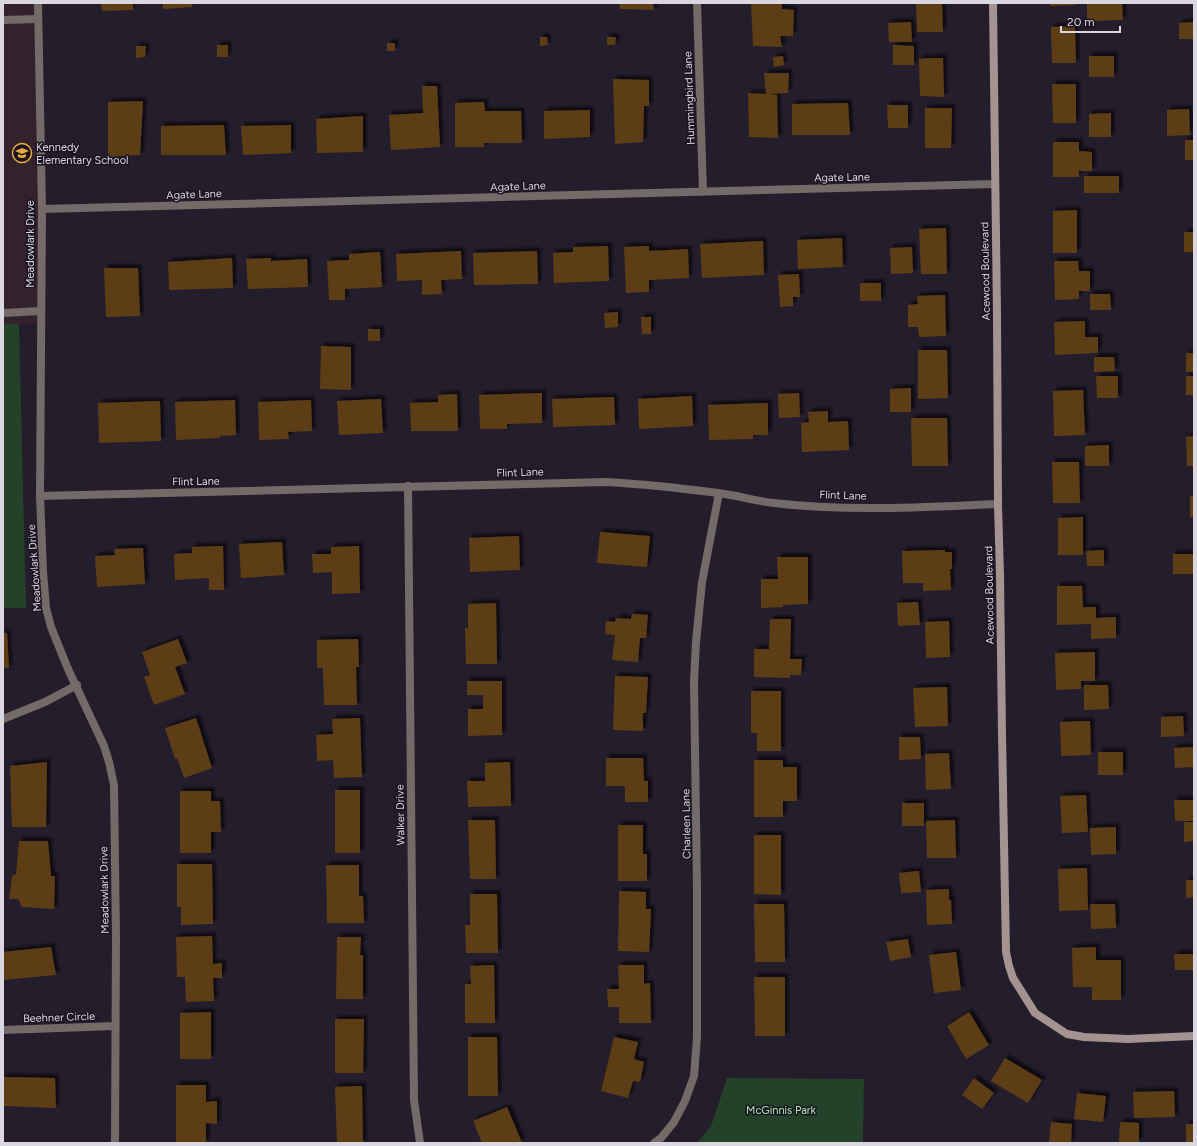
<svg xmlns="http://www.w3.org/2000/svg" width="1197" height="1146" viewBox="0 0 1197 1146" font-family="Figtree,sans-serif">
	<defs>
		<filter id="shadow"><feDropShadow dx="3.5" dy="-3.5" stdDeviation="1" flood-color="#0009"/></filter>
	</defs>
	<rect width="100%" height="100%" fill="#231d2c"/>
	<path fill="#33222b" d="M3 3H40L41 322 19 324H3Z"/>
	<path fill="#244129" d="M3 324H19L26 608H3Z
		M727 1078 864 1079 863 1143H697L711 1126Z"/>
	<path fill="#5d3d18" filter="url(#shadow)" d="M101 3H133V10L102 11Z
		M163 3H192V7L163 9Z
		M619 3H653L654 10 620 9Z
		M751 3H782V9L794 10 793 36H780L782 47 753 46Z
		M916 3H942L943 32H917Z
		M1050 3H1075V5L1050 6Z
		M1087 3H1122L1123 20 1087 21Z
		M911 22 912 42H889L888 23Z
		M1194 22V39H1179V23Z
		M1075 26 1076 63H1052L1051 27Z
		M540 37H547L548 45 540 46Z
		M607 37H616L615 45H607Z
		M387 43H395V51H387Z
		M217 45H228V57H217Z
		M893 45 914 46V65H893Z
		M136 46H146L145 57 136 58Z
		M783 56 784 65 774 67 773 57Z
		M1089 56H1114V77H1089Z
		M932 58H943L944 97 920 96 919 59Z
		M764 73H789L788 93 770 94 777 95 778 138 749 137 748 93 766 94Z
		M613 79 649 80V106H644L643 142 615 144Z
		M1052 84H1076V123H1053Z
		M422 86H437L440 147 391 150 389 115 423 113Z
		M143 101 140 155 108 157V102Z
		M484 102 485 111H521L522 143H484V147H455V103Z
		M848 103 850 135H792V104Z
		M887 105H908V128H888Z
		M925 108H952L951 148H925Z
		M1189 109 1190 135 1167 136V110Z
		M590 110V137L544 139V111Z
		M1111 113V137H1089V114Z
		M363 116V152L317 153 316 119Z
		M224 125 226 155H161V126Z
		M291 125V153L243 155 241 126Z
		M1185 140H1194V160H1185Z
		M1053 142H1079V151L1092 152V171H1079V177H1053Z
		M1084 176H1119V193H1084Z
		M1077 210V253H1053V211Z
		M946 228 947 274H921L919 229Z
		M1184 232H1194V252H1184Z
		M842 238 843 267 798 269 797 240Z
		M763 241 764 275 702 278 700 244Z
		M608 246 609 281 554 283 553 253 573 252V247Z
		M649 246V251L688 249 689 278 649 280V292L626 293 624 247Z
		M912 247 913 273 891 274 890 248Z
		M461 251 462 279 441 280 442 294 422 295V280L397 281 396 254Z
		M537 251 538 284 474 285 473 253Z
		M380 252 382 287 345 289V300H329L327 261 349 260V254Z
		M232 258 233 288 169 290 168 262Z
		M271 258V261L307 259 308 287 248 289 246 259Z
		M1054 261H1078L1079 271H1090V291H1079V299L1055 300Z
		M104 268H138L140 316 106 317Z
		M799 274 800 297H793V306L780 307 778 275Z
		M860 283H881V301H860Z
		M1090 294H1110L1111 310H1090Z
		M945 295 946 336 919 337 918 327H908V305L918 304 917 296Z
		M618 312V327L605 328 604 313Z
		M641 317H651V334H642Z
		M1085 321V337H1098V353L1055 355 1054 322Z
		M368 329H380V341H368Z
		M321 346 351 347V390L320 389Z
		M918 350H947L948 398 918 399Z
		M1186 353H1194V372H1186Z
		M1094 357H1114L1115 371 1094 372Z
		M1096 376H1118V398H1097Z
		M1186 376H1194V395H1186Z
		M911 388V412H890V389Z
		M1083 390 1085 435 1054 436 1053 391Z
		M542 393V423L507 424V429H480L479 395Z
		M799 393 800 417 779 418 778 394Z
		M457 394 458 431H411L410 403 438 402V395Z
		M692 396 693 426 639 429 638 399Z
		M614 397 615 425 553 427 552 399Z
		M381 399 383 433 339 435 337 401Z
		M235 400 236 435 220 436V438L176 440 175 402Z
		M311 400 312 431 288 432 289 439 259 440 258 402Z
		M160 401 161 441 99 443 98 403Z
		M768 403V435H753V439L709 440 708 405Z
		M828 411V422L848 421 849 450 802 452 801 423 809 422 808 412Z
		M911 418H947L948 466H912Z
		M1194 436V466H1187L1186 437Z
		M1109 445V466H1085V446Z
		M1052 462H1079L1080 503H1053Z
		M1190 496H1194V517H1190Z
		M1083 517V555H1058V518Z
		M600 532 650 536 647 567 597 563Z
		M519 536 520 570 470 572 469 538Z
		M282 542 284 575 241 578 239 544Z
		M223 546 224 590H209V578L175 580 174 554 192 553V547Z
		M359 546 360 593 332 594V572L313 573 312 554H331V547Z
		M143 548 145 584 97 587 95 556 115 555 114 549Z
		M945 550V552H952V569H950L951 590 923 591V583H903L902 551Z
		M1104 550V566H1087L1086 551Z
		M1173 554H1194V574H1173Z
		M777 557H808V604L783 605V607L761 608V579H778Z
		M1057 586H1082L1083 607H1096V618L1116 617V638L1091 639V624L1057 625Z
		M918 602 920 625 898 626 897 603Z
		M496 603 497 664H466L465 628H468V604Z
		M632 614 648 615 646 638H640L638 662 612 660 615 635 605 634 606 621 615 622 616 618 631 619Z
		M770 619H791L790 659H802L801 675H790V678L754 677V649H769Z
		M949 621 950 657 926 658 925 622Z
		M3 633H7L9 668H3Z
		M178 639 187 663 175 667 185 694 154 705 144 677 150 675 142 652Z
		M358 639 359 667H356L357 705H324L323 668H317V640Z
		M1095 652V681H1081V689L1056 690 1055 653Z
		M615 676 648 677 646 713H643V731L613 730Z
		M467 681H502V735L468 736V709H483V695H467Z
		M1084 685H1108L1109 709 1084 710Z
		M947 687 948 726 915 727 913 688Z
		M751 691H781V751H757V733H751Z
		M1183 716 1184 736 1161 737V717Z
		M196 718 212 768 184 778 177 758 175 759 165 728Z
		M360 718 362 777 334 778 333 760 317 761 316 735 333 734 332 719Z
		M1090 721 1091 755 1061 756 1060 722Z
		M899 737H920L921 759 899 760Z
		M1194 747V767L1175 768 1174 748Z
		M1098 752H1123V775H1098Z
		M949 753 951 789 926 790 925 754Z
		M606 758H643L644 781H648V802H625V786H606Z
		M754 760H783V767H797V801H783V817H754Z
		M47 762 46 827H12L10 766Z
		M510 762 511 806 468 807 467 781H485V763Z
		M335 790H360V853H335Z
		M180 791H211V801H220L221 832H211V853H180Z
		M1086 795 1088 832 1062 833 1060 796Z
		M1174 800H1194V821H1175Z
		M902 803H924V826H902Z
		M468 820H495L496 879H470Z
		M955 820 956 858H927L926 821Z
		M1184 822H1194V841L1184 842Z
		M618 825H643V854H647V881H618Z
		M1116 827V854L1091 855 1090 828Z
		M754 835H781V895L754 894Z
		M19 841H48L51 876H55L54 909 22 907 18 899H9L12 876 16 874Z
		M177 864H212L213 924 181 925V907H177Z
		M326 865H359V896H363L364 923H327Z
		M1087 868 1088 910 1059 911 1058 869Z
		M919 871 921 892 901 893 899 873Z
		M1186 880H1194V897L1186 898Z
		M949 889V900H951L952 924 927 925 926 890Z
		M619 891 646 892V909H651L649 952 618 951Z
		M470 894H497L498 953H466L465 925H470Z
		M754 904H784L785 962H755Z
		M1090 904H1115L1116 928 1091 929Z
		M212 936 213 964 222 963V978H213L214 1001 186 1002 185 977H177L176 937Z
		M337 937H361L360 955H363V999H336Z
		M908 939 911 957 890 961 886 942Z
		M51 947 56 975 3 980V952Z
		M1096 947V960H1121V1000H1092V987H1073L1072 948Z
		M956 952 961 990 934 993 929 955Z
		M1174 954H1194V970H1175Z
		M494 965 495 1023H465V984H471L470 966Z
		M618 965H644V984L650 983 651 1023H619V1007H608L607 989H619Z
		M754 977H785V1036H755Z
		M211 1012V1059H180V1013Z
		M969 1012 989 1045 966 1059 947 1026Z
		M335 1019H364L363 1073H335Z
		M468 1037H497L498 1096H468Z
		M614 1037 638 1042 634 1059 644 1062 640 1082 633 1081 628 1098 601 1091Z
		M1005 1058 1042 1080 1028 1103 991 1081Z
		M3 1077 55 1078 56 1108 3 1106Z
		M974 1078 994 1093 982 1109 962 1095Z
		M176 1085H206V1102L217 1101V1124L206 1123V1143H176Z
		M362 1086 363 1143H337L335 1087Z
		M1174 1091 1175 1117 1134 1118 1133 1092Z
		M1077 1093 1106 1096 1103 1122 1074 1119Z
		M507 1107 522 1143H482L473 1121Z
		M1051 1122 1072 1124 1071 1143H1049Z
		M1120 1122 1139 1123V1142H1119Z
		M1186 1124H1194V1143H1186Z"/>
	<g fill="none" stroke-linecap="round" stroke-linejoin="round">
		<path stroke="#746a68" stroke-width="8" d="M3 20 38 19
			M3 313 41 311"/>
		<path stroke="#746a68" stroke-width="8" d="M38 3 42 209 40 496 43 571 46 608 51 627 68 669 104 746 109 762 114 785 116 937 115 1143
			M697 3 703 192
			M42 209 995 184
			M408 486 414 1100 420 1143
			M40 496 606 482C643 484 680 488 718 493 736 495 755 501 774 503 848 512 923 507 998 504
			M3 719 45 702 77 685
			M3 1030 115 1026
			M654 1143 661 1138 674 1122 685 1101 694 1076 697 1037V887L694 682 696 642 702 582 719 493"/>
		<path stroke="#a49391" stroke-width="8" d="M993 3 997 314 998 504 1000 575 1002 734 1006 952 1009 966 1013 978 1035 1013 1067 1034 1084 1037 1128 1039 1194 1036"/>
	</g>
	<defs>
		<symbol id="school-ring" viewBox="-11 -11 22 22"><circle r="9.5" fill="#1a1422" stroke="#e9ab38" stroke-width="1.5"/><path d="M0-5L7-2L0 1L-7-2ZM-4 1L0 2.5L4 1V4Q0 6-4 4Z" fill="#e9ab38"/></symbol>
	</defs>
	<g fill-rule="evenodd">
		<use href="#school-ring" x="11" y="142" width="22" height="22"/>
	</g>
	<g text-anchor="middle" stroke-width="3" stroke-linejoin="round" paint-order="stroke">
		<g font-size="11" fill="#dbd7e1" stroke="#1a1422">
			<text transform="translate(689 98) rotate(-92)" y="4">Hummingbird Lane</text>
			<text transform="translate(842 177) rotate(-1)" y="4">Agate Lane</text>
			<text transform="translate(518 186) rotate(-2)" y="4">Agate Lane</text>
			<text transform="translate(194 194) rotate(-2)" y="4">Agate Lane</text>
			<text transform="translate(30 244) rotate(-90)" y="4">Meadowlark Drive</text>
			<text transform="translate(985 271) rotate(-91)" y="4">Acewood Boulevard</text>
			<text transform="translate(520 472) rotate(-2)" y="4">Flint Lane</text>
			<text transform="translate(196 481) rotate(-1)" y="4">Flint Lane</text>
			<text transform="translate(843 495) rotate(2)" y="4">Flint Lane</text>
			<text transform="translate(34 568) rotate(-94)" y="4">Meadowlark Drive</text>
			<text transform="translate(989 595) rotate(-91)" y="4">Acewood Boulevard</text>
			<text transform="translate(400 815) rotate(-91)" y="4">Walker Drive</text>
			<text transform="translate(686 824) rotate(-91)" y="4">Charleen Lane</text>
			<text transform="translate(104 890) rotate(-91)" y="4">Meadowlark Drive</text>
			<text transform="translate(59 1017) rotate(-2)" y="4">Beehner Circle</text>
		</g>
		<g font-size="11" fill="#dbd7e1" stroke="#1a1422" text-anchor="start">
			<text x="36" y="151">Kennedy<tspan x="36" dy="13">Elementary School</tspan></text>
		</g>
		<g font-size="11" fill="#aeecb5" stroke="#1a1422">
			<text x="781" y="1114">McGinnis Park</text>
		</g>
	</g>
	<rect width="1197" height="1146" fill="none" stroke="#dbd7e1" stroke-width="8"/>
	<path d="M1061 26v6h59v-6" fill="none" stroke="#dbd7e1" stroke-width="2"/>
	<text x="1067" y="26" font-size="12" fill="#dbd7e1" stroke="#1a1422" stroke-width="3" paint-order="stroke">20 m</text>
</svg>
